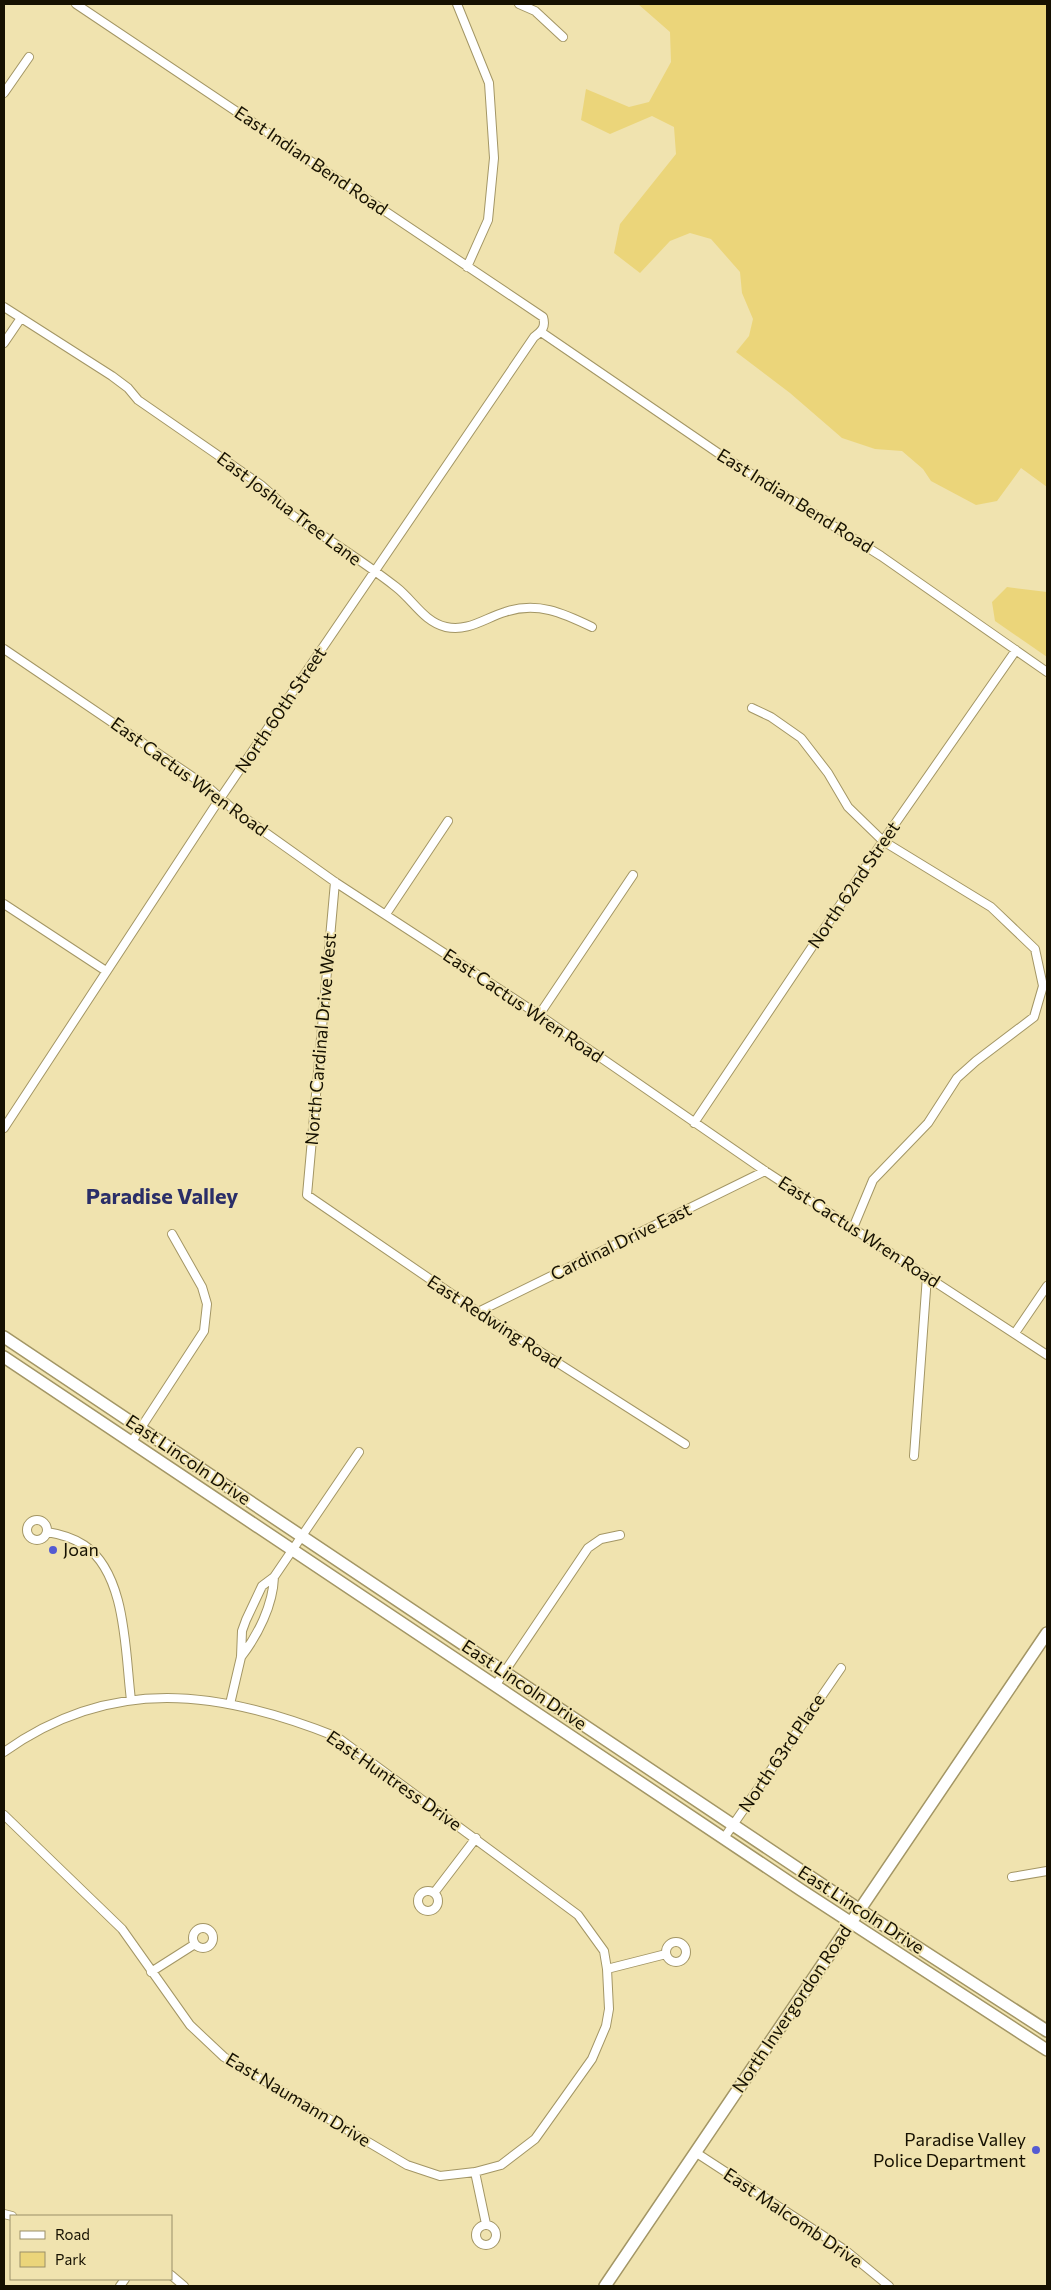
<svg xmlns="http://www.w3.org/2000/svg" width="1051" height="2290" viewBox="0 0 1051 2290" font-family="Commissioner,sans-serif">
	<rect width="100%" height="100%" fill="#f0e3af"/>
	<path fill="#ebd57a" d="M638 4H1047V487L1021 468 997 501 976 505 931 481 923 469 902 451 875 449 842 438 790 393 736 352 749 336 753 319 742 293 740 272 711 239 690 233 670 241 640 273 614 253 620 224 676 154 674 127 652 116 610 134 581 120 586 89 629 107 649 102 671 62 670 32Z
		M1007 587 1047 592V657L995 621 992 602Z"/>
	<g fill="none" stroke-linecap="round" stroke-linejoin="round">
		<defs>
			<path id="street" d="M457 4 489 83 494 158 488 220 467 267
				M519 4 535 11 563 37
				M4 93 29 57
				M4 307 112 376 128 388 138 400 261 485 281 503 292 515C327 539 363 561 396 587 413 600 424 622 446 627 468 632 485 618 505 612 537 601 563 613 592 627
				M541 332 718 453 881 556 1047 672
				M4 343 21 318
				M4 649 209 788 235 811 335 882 539 1015 765 1171 1047 1355
				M752 708 771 717 801 738 828 773 848 807 883 841 991 907 1035 949 1043 986 1034 1017 976 1061 957 1078 928 1123 873 1180 853 1228
				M335 882 307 1195 478 1312 685 1444
				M4 904 106 971
				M386 914 448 821
				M539 1015 633 875
				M694 1123 883 841 1016 650
				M4 1128 213 809 534 337C542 331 546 327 543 317L76 4
				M478 1312 765 1171
				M1015 1333 1047 1286
				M131 1443 204 1331 207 1304 202 1287 172 1234
				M914 1456 927 1276
				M27 1530a10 10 0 1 1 20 0a10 10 0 1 1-20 0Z
				M47 1532C60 1534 73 1538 84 1545 127 1574 125 1653 131 1700
				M241 1657C258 1635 273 1605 274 1577
				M495 1686 588 1548 601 1539 620 1535
				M230 1704 241 1657 242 1631 246 1620 262 1586 274 1577 359 1452
				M4 1752C112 1675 220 1690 337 1737L578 1915 604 1951 607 1969 609 2009 606 2026 592 2059 535 2139 501 2165 475 2172 440 2176 407 2165 224 2057 190 2025 122 1929 4 1815
				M724 1838 841 1668
				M1012 1877 1047 1871
				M418 1901a10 10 0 1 1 20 0a10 10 0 1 1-20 0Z
				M434 1893 476 1838
				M193 1938a10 10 0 1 1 20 0a10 10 0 1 1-20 0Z
				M666 1952a10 10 0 1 1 20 0a10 10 0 1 1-20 0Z
				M607 1969 666 1954
				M151 1972 195 1944
				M695 2152 845 2250 889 2286
				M475 2172 486 2224
				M4 2214 12 2216
				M476 2235a10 10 0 1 1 20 0a10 10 0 1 1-20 0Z
				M171 2275 184 2286
				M120 2286 125 2279"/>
			<path id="secondary" d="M4 1337 860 1910 1047 2031
				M4 1357 801 1890 1047 2050
				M605 2286 1047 1633"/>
		</defs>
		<use href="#street" stroke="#a39665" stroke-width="10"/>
		<use href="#secondary" stroke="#a39665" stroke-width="14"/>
		<use href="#street" stroke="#fff" stroke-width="8"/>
		<use href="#secondary" stroke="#fff" stroke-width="11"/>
	</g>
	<g fill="#545bd2" stroke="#f0e3af" stroke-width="2">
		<circle cx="53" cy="1550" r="5"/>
		<circle cx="1036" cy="2150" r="5"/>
	</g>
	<g text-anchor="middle" stroke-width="4" stroke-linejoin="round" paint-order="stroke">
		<g font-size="18" fill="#161101" stroke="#f0e3af">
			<text transform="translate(311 161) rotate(34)" y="6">East Indian Bend Road</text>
			<text transform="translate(795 501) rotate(32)" y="6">East Indian Bend Road</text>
			<text transform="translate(289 509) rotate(37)" y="6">East Joshua Tree Lane</text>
			<text transform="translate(281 710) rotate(-56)" y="6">North 60th Street</text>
			<text transform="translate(189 777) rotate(36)" y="6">East Cactus Wren Road</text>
			<text transform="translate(854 885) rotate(-56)" y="6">North 62nd Street</text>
			<text transform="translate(523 1006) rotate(34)" y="6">East Cactus Wren Road</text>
			<text transform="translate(321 1039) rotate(-85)" y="6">North Cardinal Drive West</text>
			<text transform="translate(859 1232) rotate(33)" y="6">East Cactus Wren Road</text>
			<text transform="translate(621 1242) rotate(-26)" y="6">Cardinal Drive East</text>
			<text transform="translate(494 1322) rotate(33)" y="6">East Redwing Road</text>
			<text transform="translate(188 1460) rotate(34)" y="6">East Lincoln Drive</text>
			<text transform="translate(524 1685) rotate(34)" y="6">East Lincoln Drive</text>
			<text transform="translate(782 1753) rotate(-56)" y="6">North 63rd Place</text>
			<text transform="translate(394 1781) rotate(35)" y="6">East Huntress Drive</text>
			<text transform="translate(861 1910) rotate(33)" y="6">East Lincoln Drive</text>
			<text transform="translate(792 2009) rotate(-56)" y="6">North Invergordon Road</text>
			<text transform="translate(298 2100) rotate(31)" y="6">East Naumann Drive</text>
			<text transform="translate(793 2218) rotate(34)" y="6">East Malcomb Drive</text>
		</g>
		<g font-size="18" fill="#161101" stroke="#f0e3af" text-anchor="start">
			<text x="63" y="1556">Joan</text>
			<text x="1026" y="2146" text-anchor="end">Paradise Valley<tspan x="1026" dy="21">Police Department</tspan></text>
		</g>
		<g font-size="22" font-weight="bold" fill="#2a2e68" stroke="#f0e3af">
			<text x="162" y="1204">Paradise Valley</text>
		</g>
	</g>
	<rect width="1051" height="2290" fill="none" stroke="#161101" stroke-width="10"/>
	<rect x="10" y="2215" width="162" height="65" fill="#f0e3af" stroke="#998f69"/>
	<rect x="20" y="2231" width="25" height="8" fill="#ffffff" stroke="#998f69"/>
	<text x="55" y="2240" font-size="15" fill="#161101">Road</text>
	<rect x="20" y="2252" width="25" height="15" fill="#ebd57a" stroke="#998f69"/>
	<text x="55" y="2265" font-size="15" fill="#161101">Park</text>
</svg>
